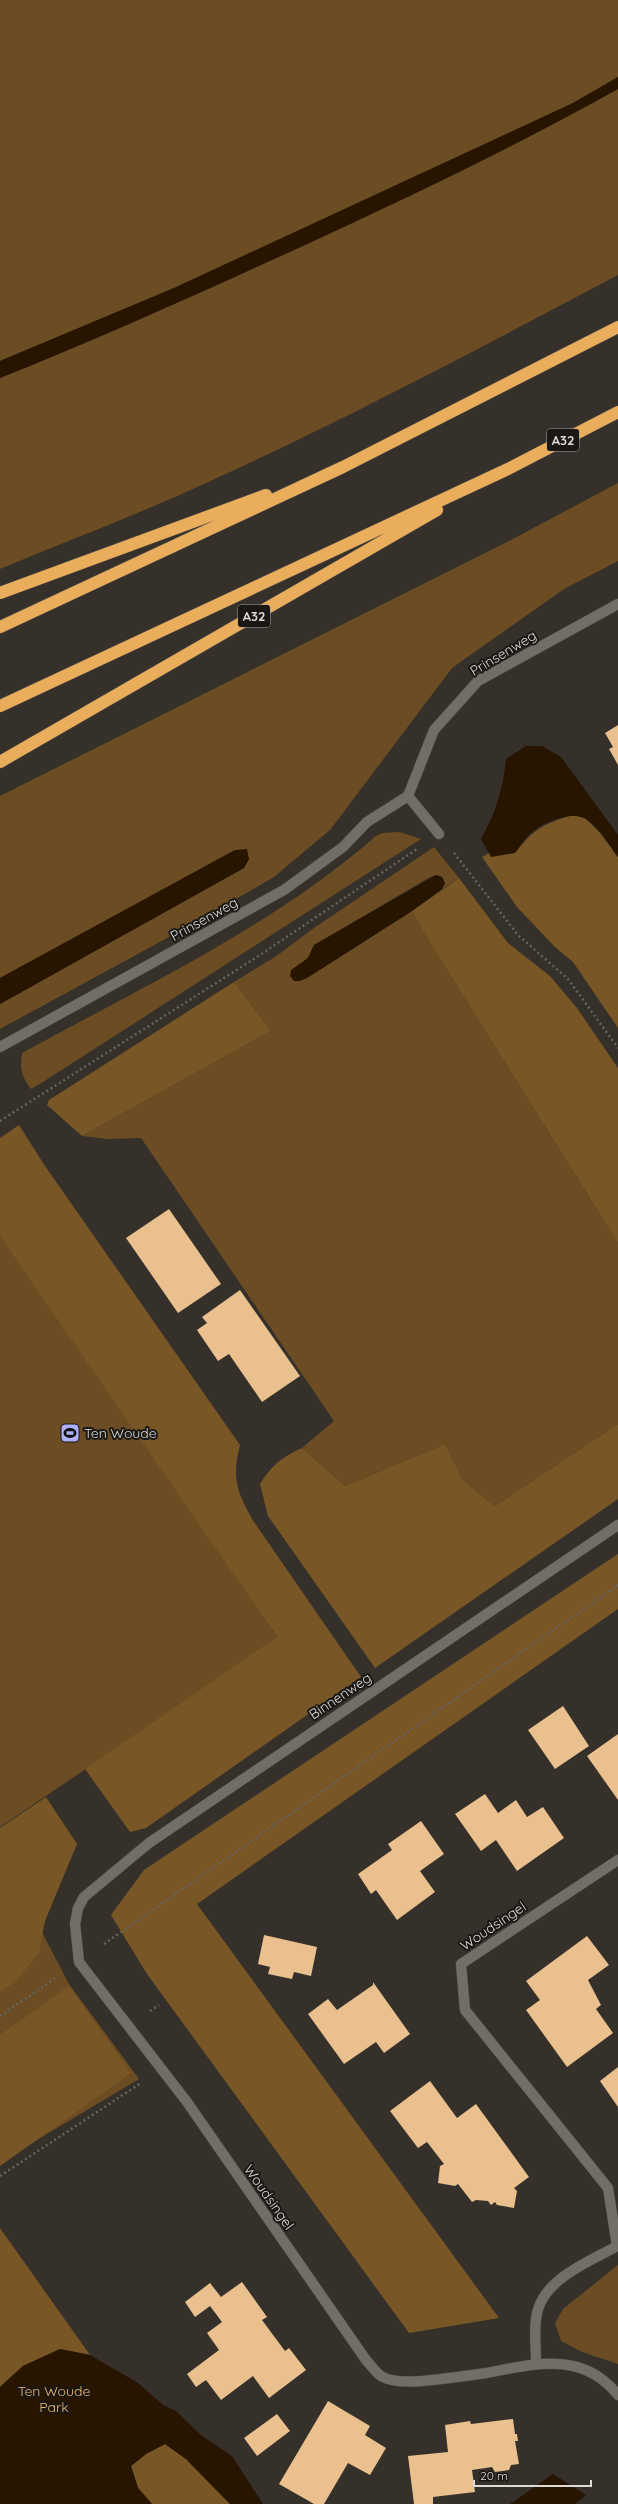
<svg xmlns="http://www.w3.org/2000/svg" width="618" height="2504" viewBox="0 0 618 2504" font-family="Quicksand,sans-serif">
	<rect width="100%" height="100%" fill="#35302a"/>
	<path fill="#6c4d23" d="M0 0H618V77L573 103 174 288 0 361Z
		M618 89V275C463 357 308 440 147 509 98 530 49 548 0 569V378C103 337 204 291 305 245 411 196 516 146 618 89Z
		M618 483V561L564 589 452 668 330 830 274 877 191 925 0 1029V1004L244 868 249 859 235 850 0 978V796L511 540Z
		M399 832 421 839 43 1082 31 1089C21 1076 20 1069 22 1053 142 987 272 927 376 836L382 833Z
		M434 847 459 878 442 889 445 883 442 877 436 875 430 877 314 945 308 958 298 966 307 978 412 911 423 932 618 1243V1424L495 1506 463 1480 445 1444 345 1486 302 1448 334 1421 141 1138 108 1139 82 1136 271 1031 234 982 275 957 314 928Z
		M0 1227 278 1639 0 1827Z
		M0 1852 69 1984 139 2079 0 2162Z
		M618 2265V2364L582 2352 561 2341 555 2323 563 2309Z"/>
	<path fill="#795625" d="M572 815 585 818 600 833 618 857V1028L573 962 555 947 517 907 482 857 489 853H515C535 828 542 825 572 815Z
		M459 878 508 943 550 976 577 1008 618 1068V1243L423 932 412 911Z
		M234 982 271 1031 82 1136 47 1105 49 1100Z
		M19 1125 45 1166 240 1445C232 1478 236 1489 252 1519L361 1677 146 1828 130 1832 85 1769 277 1637 0 1236V1138Z
		M618 1424V1499L375 1668 268 1516 260 1484C273 1464 281 1458 302 1448L345 1486 445 1444 463 1480 495 1506Z
		M618 1554V1609L197 1904 499 2318 409 2333 147 1974 111 1915 144 1870Z
		M46 1797 77 1844 45 1921 39 1953 15 1982 0 1992V1828Z
		M69 1986 131 2073 0 2166V2035Z
		M0 2228 90 2355 60 2349 23 2366 0 2387Z
		M165 2444 186 2459 230 2504H152L138 2488 131 2466 146 2454Z"/>
	<path fill="#271500" d="M618 77V89C516 146 411 196 305 245 204 291 103 337 0 378V361L174 288 573 103Z
		M526 746H542L561 757 618 835V857C609 845 598 825 584 818 569 811 541 823 530 834 524 839 520 847 515 853L491 857 481 839C496 813 503 788 506 759Z
		M247 849 249 859 244 868 0 1004V978L235 850Z
		M436 875 442 877 445 883 442 889 412 911 307 978 300 981H294L290 976 291 970 308 958 314 945Z
		M60 2349 90 2355 138 2383 163 2405 176 2411 201 2435 232 2456 263 2504H230L186 2459 165 2444 146 2454 131 2466 138 2488 152 2504H0V2387L23 2366Z
		M553 2474 586 2495 575 2504H510Z"/>
	<path fill="#e9c08e" d="M618 725V765L609 749 613 747 605 733Z
		M169 1209 221 1284 178 1313 126 1238Z
		M240 1290 300 1376 262 1402 229 1354 218 1361 197 1330 207 1323 202 1317Z
		M563 1706 589 1746 555 1769 528 1730Z
		M618 1734V1800L587 1756Z
		M485 1794 498 1813 516 1800 527 1817 543 1807 564 1838 517 1871 496 1840 481 1851 455 1814Z
		M421 1821 444 1854 420 1871 435 1892 397 1920 376 1890 371 1894 358 1874 392 1850 388 1844Z
		M264 1935 317 1947 311 1976 294 1972 292 1979 268 1974 270 1967 258 1964Z
		M587 1936 609 1965 588 1980 601 2005 596 2009 613 2033 567 2067 526 2010 540 2000 526 1981Z
		M373 1982 410 2034 384 2053 376 2042 344 2064 308 2014 328 1999 337 2010 373 1985Z
		M618 2067V2107L600 2081Z
		M430 2081 457 2118 476 2104 529 2177 514 2188 517 2191 514 2208 497 2205 495 2202 491 2205 488 2201 476 2200 472 2202 458 2184 455 2186 438 2183 440 2166 444 2164 427 2142 418 2148 390 2111Z
		M242 2282 267 2317 262 2320 285 2351 289 2348 306 2370 269 2398 253 2376 221 2400 206 2380 196 2387 187 2374 219 2350 207 2333 222 2322 210 2306 195 2317 185 2302 210 2283 221 2297Z
		M328 2401 370 2426 365 2435 386 2448 370 2475 348 2463 324 2504H314L279 2484Z
		M277 2414 290 2431 257 2456 244 2438Z
		M513 2419 515 2434H517L518 2441H515L519 2464 511 2465 509 2470 495 2472 492 2467 472 2470 475 2492 433 2497V2504H414L408 2456 448 2452 445 2425 470 2421 471 2424Z"/>
	<g fill="none" stroke-linecap="round" stroke-linejoin="round">
		<defs>
			<path id="minor" d="M408 796 439 834
				M0 1047 284 890 343 847 367 822 408 796 434 730 478 681 618 604
				M618 1525 149 1843 84 1897 78 1908 75 1924 79 1962 187 2102 366 2360C371 2365 375 2372 381 2376 392 2383 410 2382 422 2381 444 2379 465 2376 486 2373 535 2364 582 2350 618 2395
				M536 2363C536 2348 534 2333 536 2319 540 2280 587 2263 617 2246L608 2188 465 2010 461 1964 618 1860"/>
			<path id="highway" d="M0 593 266 495
				M0 627 343 467 618 327
				M0 706 508 469 618 412
				M0 762 437 510"/>
		</defs>
		<use href="#minor" stroke="#524e49" stroke-width="11"/>
		<use href="#highway" stroke="#524e49" stroke-width="13"/>
		<path stroke="#68635e" stroke-width="2.5" stroke-dasharray="2 3" stroke-linecap="butt" d="M454 853 518 935 568 979 618 1048
			M0 1121 260 955 417 849
			M104 1944 618 1585
			M150 2011 159 2005
			M0 2016 57 1977
			M0 2176 141 2083"/>
		<use href="#minor" stroke="#726d66" stroke-width="10"/>
		<use href="#highway" stroke="#eaad5c" stroke-width="12"/>
	</g>
	<defs>
		<symbol id="stadium-square" viewBox="-11 -11 22 22"><rect x="-9" y="-9" width="18" height="18" rx="4" fill="#acaffb" stroke="#1a1815"/><path d="M0-5a6.5 5 0 1 0 0 10a6.5 5 0 1 0 0-10ZM-3.5-1.8h7v3.6h-7Z" fill="#111"/></symbol>
	</defs>
	<g fill-rule="evenodd">
		<use href="#stadium-square" x="59" y="1422" width="22" height="22"/>
	</g>
	<g text-anchor="middle" stroke-width="4" stroke-linejoin="round" paint-order="stroke">
		<g fill="#1a1815" stroke="#a3a09d" stroke-width="1">
			<rect x="547" y="429" width="32" height="22" rx="3"/>
			<rect x="238" y="605" width="32" height="22" rx="3"/>
		</g>
		<g font-size="13" font-weight="bold" fill="#dedad7">
			<text x="563" y="445">A32</text>
			<text x="254" y="621">A32</text>
		</g>
		<g font-size="14" fill="#dedad7" stroke="#1a1815">
			<text transform="translate(503 653) rotate(-31)" y="5">Prinsenweg</text>
			<text transform="translate(204 919) rotate(-29)" y="5">Prinsenweg</text>
			<text transform="translate(340 1696) rotate(-34)" y="5">Binnenweg</text>
			<text transform="translate(493 1926) rotate(-34)" y="5">Woudsingel</text>
			<text transform="translate(269 2197) rotate(55)" y="5">Woudsingel</text>
		</g>
		<g font-size="14" fill="#dedad7" stroke="#1a1815" text-anchor="start">
			<text x="84" y="1438">Ten Woude</text>
		</g>
		<g font-size="14" fill="#edb66e" stroke="#1a1815">
			<text x="54" y="2396">Ten Woude<tspan x="54" dy="16">Park</tspan></text>
		</g>
	</g>
	<path d="M474 2480v6h117v-6" fill="none" stroke="#dedad7" stroke-width="2"/>
	<text x="480" y="2480" font-size="12" fill="#dedad7" stroke="#1a1815" stroke-width="3" paint-order="stroke">20 m</text>
</svg>
